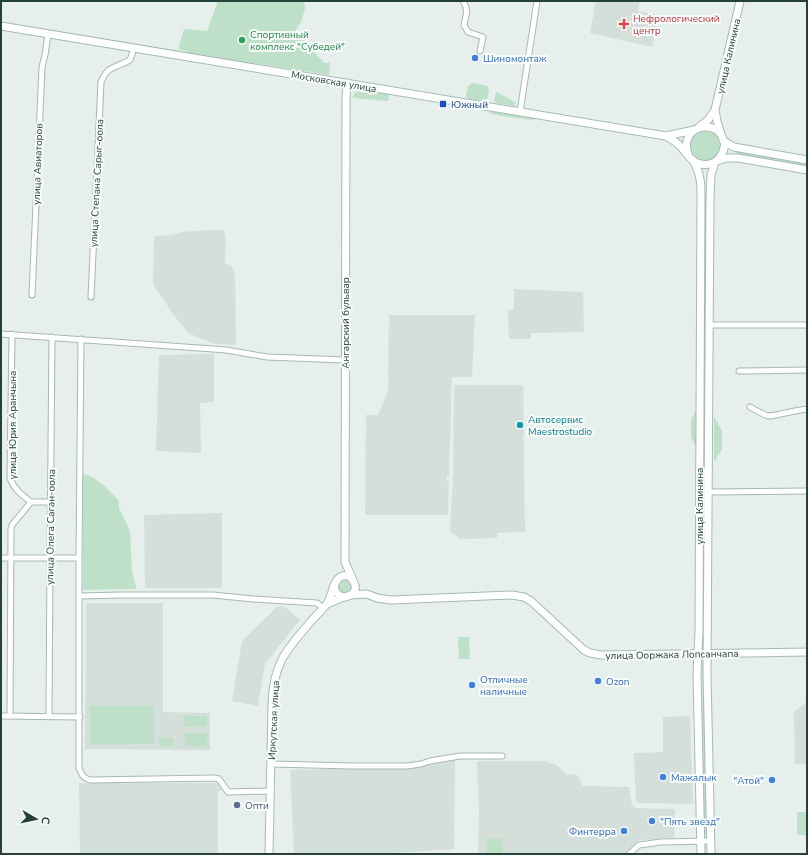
<svg xmlns="http://www.w3.org/2000/svg" width="808" height="855" viewBox="0 0 808 855" font-family="'Nunito Sans',sans-serif">
	<rect width="100%" height="100%" fill="#e6efeb"/>
	<path fill="#d4dfda" d="M596 1H640L638 11 659 15 652 47 590 33Z
		M208 230H224L226 241 225 263 232 267 235 276 236 345 215 344 188 333 173 314 153 284 154 242 155 236 171 235 183 232Z
		M514 289 583 292 584 332 531 333V339H509L508 310 514 309Z
		M389 315H475L472 377H452L449 476H447V481L449 482 448 515H365L366 415H378L388 391Z
		M214 354V402L200 403 201 453 156 451 159 355Z
		M454 385H523L525 532 497 533V538L460 539 450 531 453 477Z
		M222 513V588H145L144 515Z
		M86 603H163V712L210 713V750L85 749Z
		M278 606 285 607 300 620 265 664 258 706 232 701 242 641Z
		M807 702V764H795L794 712Z
		M690 716 693 804 642 803 636 802 634 753 663 752V717Z
		M455 760 454 849 378 854H294L290 770 414 767Z
		M477 761H544L557 765 566 774 577 775 583 786 629 787 632 805 636 808 675 809 674 838 639 840 624 854H478L479 813Z
		M79 783H221V791H218V854H80Z"/>
	<path fill="#bfe0c8" d="M218 1H304L305 9 301 22 295 31 324 63H330L329 75 187 52 186 51 178 49 184 29 207 31Z
		M473 83C489 86 491 83 487 101L484 102 467 98 466 96 468 86Z
		M362 89 388 94 389 95 388 101 352 98C354 93 357 91 362 89Z
		M496 92H497L515 102 516 104 514 106 496 103 494 101Z
		M495 110 540 118 532 120 501 116 489 113V112Z
		M689 145a16 16 0 1 1 32 0a16 16 0 1 1-32 0Z
		M732 150 807 163V166L737 154Z
		M705 271H708L707 473H704Z
		M697 409 698 449 691 438V419Z
		M714 417 722 431V449L714 462Z
		M83 474C98 477 109 491 119 501V508L130 531 132 572 136 587V589L83 590Z
		M348 578 353 585 350 593 340 594 336 584 339 580Z
		M458 637H469L470 659H459Z
		M702 667 704 668 707 834H704Z
		M90 706H154V744H90Z
		M185 716H207L206 727 184 726Z
		M185 733H207V747L185 746Z
		M159 737 173 738V746H159Z
		M797 812H807V835H797Z
		M502 838 503 854H487L486 839Z"/>
	<g fill="none" stroke-linecap="round" stroke-linejoin="round">
		<defs>
			<path id="street" d="M463 1C469 10 466 15 464 25L468 32 483 37 480 51
				M520 112 537 1
				M32 295 42 67 45 55 48 34
				M91 297 101 82C108 65 116 68 130 60L134 48
				M709 325H807
				M1 334 213 349 226 350 267 357 345 360
				M81 339 79 558V768C82 775 83 778 90 780L214 778 219 779 228 792 270 791
				M739 371 807 370
				M750 407 765 415 771 416 795 411 807 409
				M708 492 807 491
				M31 502H50
				M1 558H79
				M80 596 120 595H213L253 599 317 603 323 608
				M1 716 80 717
				M10 716 11 529 12 525 31 502C22 495 14 489 10 478L12 334
				M49 717 50 558 52 337
				M271 764 352 766H407L421 764 430 761 460 756H502
				M629 854 639 845 647 844 660 842 711 841"/>
			<path id="secondary" d="M1 26 666 136 694 130
				M347 83 346 98 345 562 353 580
				M699 127 708 120 715 110
				M721 134 717 121 715 110 740 1
				M666 136C671 139 675 141 679 145 684 150 688 156 693 161 702 167 714 165 720 157 723 153 725 147 724 142 718 116 678 126 688 154
				M723 140 730 145 734 147 807 160
				M693 160C701 175 701 183 701 198L699 631 697 674 701 854
				M717 161 727 158H738L807 170
				M350 595 367 594 377 598 391 600 512 595 524 597 531 601 584 650 590 653 601 655 807 652
				M327 604C332 602 336 600 341 598 348 596 357 595 355 585 354 582 352 579 350 577 337 570 326 593 344 597
				M269 854 272 704C273 663 287 649 313 619 317 615 322 610 326 605 330 600 332 592 334 585
				M711 854 707 674 710 198 711 175 715 162"/>
		</defs>
		<use href="#street" stroke="#a8b8b2" stroke-width="7"/>
		<use href="#secondary" stroke="#a4bbb3" stroke-width="9"/>
		<use href="#street" stroke="#fff" stroke-width="5"/>
		<use href="#secondary" stroke="#fff" stroke-width="7"/>
	</g>
	<path fill="#e0444e" stroke="#f7fbf9" stroke-width="1.5" d="M622 18h4v4h4v4h-4v4h-4v-4h-4v-4h4z"/>
	<circle fill="#2e9e5b" stroke="#f7fbf9" stroke-width="1.5" cx="242" cy="40" r="4"/>
	<g fill="#3f7fe0" stroke="#f7fbf9" stroke-width="1.5">
		<circle cx="475" cy="58" r="4"/>
		<circle cx="598" cy="681" r="4"/>
		<circle cx="472" cy="685" r="4"/>
		<circle cx="663" cy="777" r="4"/>
		<circle cx="772" cy="780" r="4"/>
		<circle cx="652" cy="821" r="4"/>
		<circle cx="624" cy="831" r="4"/>
	</g>
	<rect fill="#1a4fb4" stroke="#f7fbf9" stroke-width="1.5" x="439" y="100" width="8" height="8" rx="2"/>
	<circle fill="#0f9aa8" stroke="#f7fbf9" stroke-width="1.5" cx="520" cy="425" r="4"/>
	<circle fill="#5c6f8a" stroke="#f7fbf9" stroke-width="1.5" cx="237" cy="805" r="4"/>
	<g text-anchor="middle" stroke-width="4" stroke-linejoin="round" paint-order="stroke">
		<g font-size="10" fill="#be3a42" stroke="#f7fbf9" text-anchor="start">
			<text x="633" y="22">Нефрологический<tspan x="633" dy="12">центр</tspan></text>
		</g>
		<g font-size="10" fill="#27864d" stroke="#f7fbf9" text-anchor="start">
			<text x="250" y="38">Спортивный<tspan x="250" dy="12">комплекс "Субедей"</tspan></text>
		</g>
		<g font-size="10" fill="#24423a" stroke="#f7fbf9">
			<text transform="translate(728 56) rotate(-77)" y="4">улица Калинина</text>
			<text transform="translate(334 81) rotate(10)" y="4">Московская улица</text>
			<text transform="translate(37 164) rotate(-88)" y="4">улица Авиаторов</text>
			<text transform="translate(96 183) rotate(-87)" y="4">улица Степана Сарыг-оола</text>
			<text transform="translate(345 323) rotate(-90)" y="4">Ангарский бульвар</text>
			<text transform="translate(12 425) rotate(-90)" y="4">улица Юрия Аранчына</text>
			<text transform="translate(699 506) rotate(-90)" y="4">улица Калинина</text>
			<text transform="translate(50 527) rotate(-89)" y="4">улица Олега Саган-оола</text>
			<text transform="translate(672 654) rotate(-1)" y="4">улица Ооржака Лопсанчапа</text>
			<text transform="translate(273 720) rotate(-87)" y="4">Иркутская улица</text>
		</g>
		<g font-size="10" fill="#366cbe" stroke="#f7fbf9" text-anchor="start">
			<text x="483" y="62">Шиномонтаж</text>
			<text x="480" y="683">Отличные<tspan x="480" dy="12">наличные</tspan></text>
			<text x="606" y="685">Ozon</text>
			<text x="671" y="781">Мажалык</text>
			<text x="764" y="784" text-anchor="end">"Атой"</text>
			<text x="660" y="825">"Пять звезд"</text>
			<text x="616" y="835" text-anchor="end">Финтерра</text>
		</g>
		<g font-size="10" fill="#164399" stroke="#f7fbf9" text-anchor="start">
			<text x="451" y="108">Южный</text>
		</g>
		<g font-size="10" fill="#0d838f" stroke="#f7fbf9" text-anchor="start">
			<text x="528" y="423">Автосервис<tspan x="528" dy="12">Maestrostudio</tspan></text>
		</g>
		<g font-size="10" fill="#4e5e75" stroke="#f7fbf9" text-anchor="start">
			<text x="245" y="809">Опти</text>
		</g>
	</g>
	<rect width="808" height="855" fill="none" stroke="#24423a" stroke-width="4"/>
	<g transform="translate(36 819) rotate(99)" stroke="#f7fbf9" stroke-width="3" paint-order="stroke">
	<path d="M0-3L7 15L0 10L-7 15Z" fill="#24423a"/>
	<text y="-6" font-size="11" font-weight="bold" text-anchor="middle" fill="#24423a">С</text>
	</g>
</svg>
